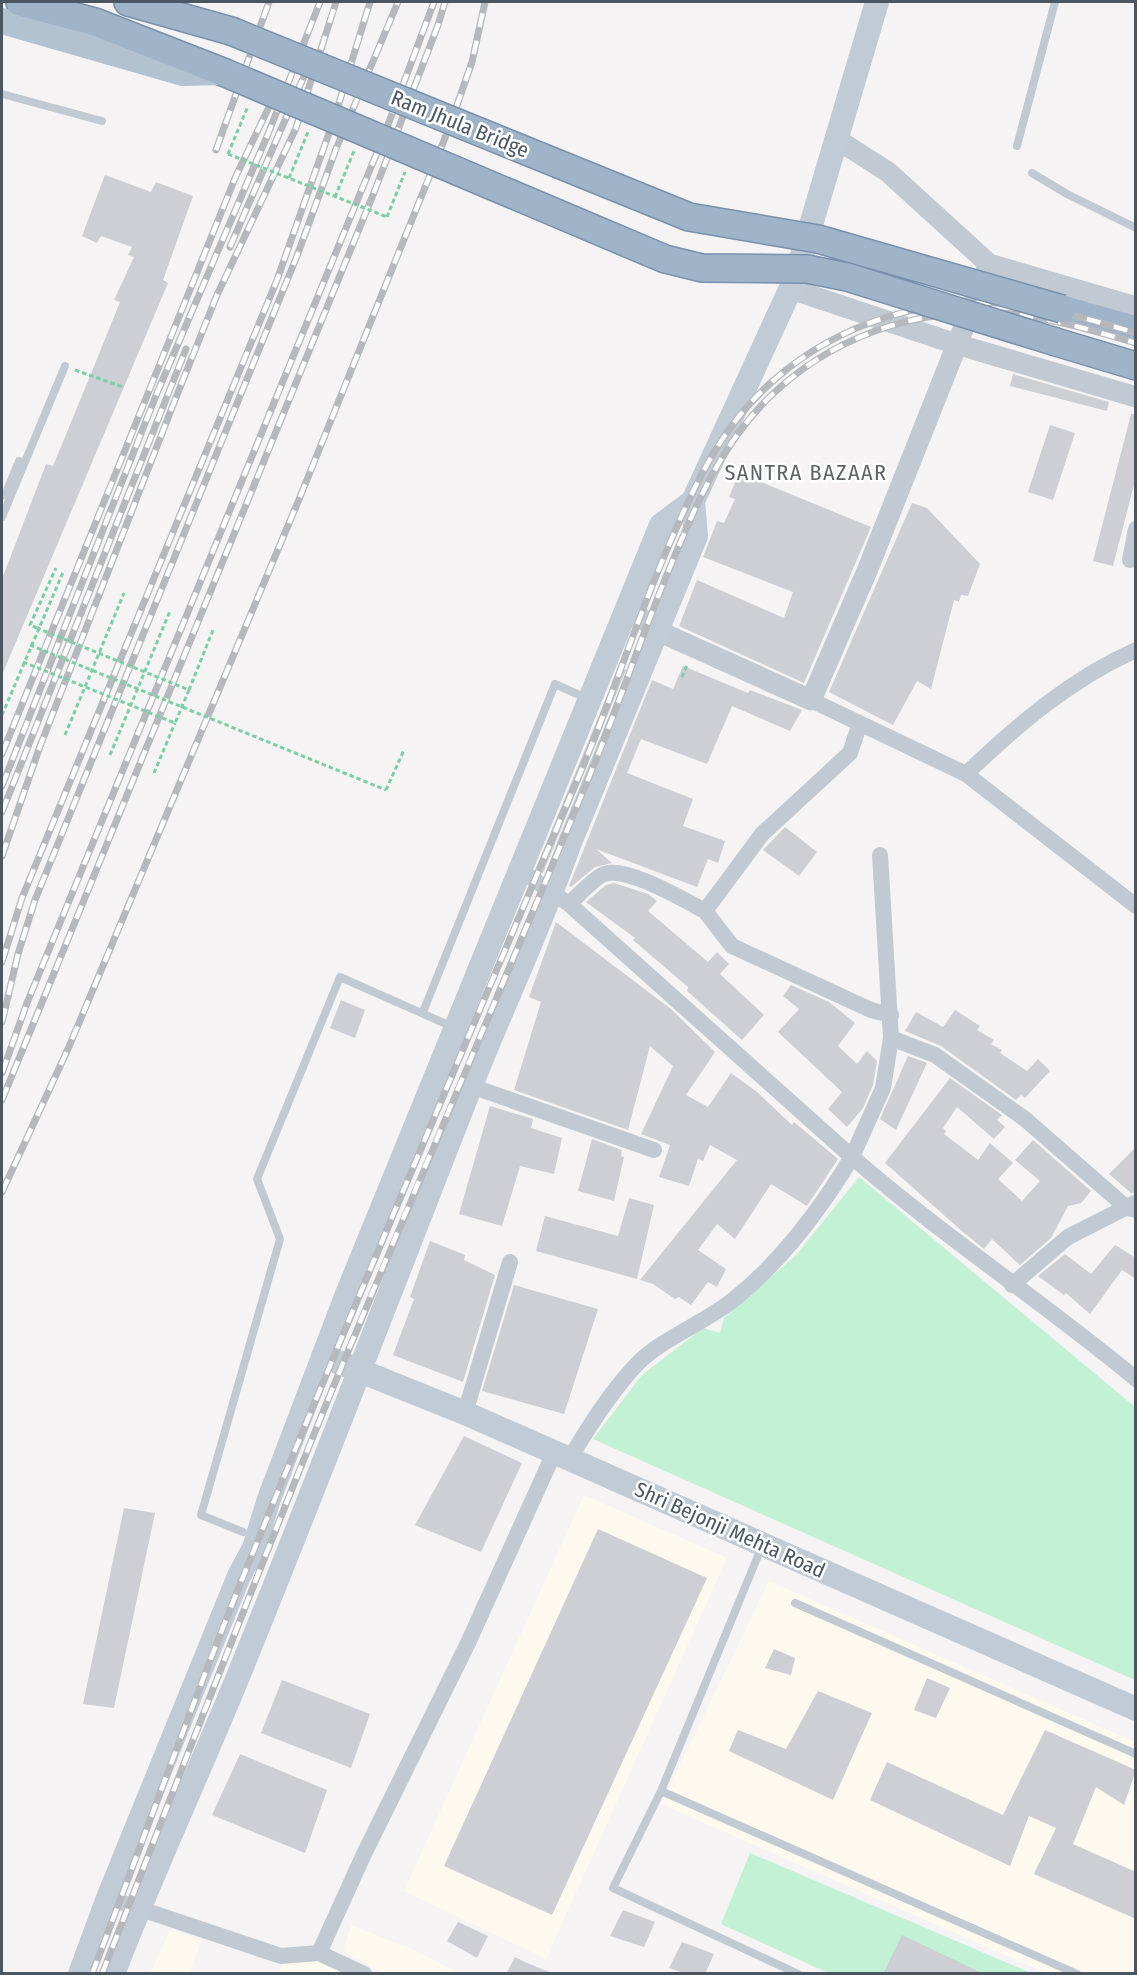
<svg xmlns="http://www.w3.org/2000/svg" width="1137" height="1975" viewBox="0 0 1137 1975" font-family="'Fira Sans Condensed',sans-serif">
	<rect width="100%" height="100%" fill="#f5f3f3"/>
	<path fill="#fdf9ef" d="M584 1495 727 1558 546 1959 404 1891Z
		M769 1581 1135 1742V1973H1046L661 1804Z
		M351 1925 415 1950 458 1973H383L343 1951Z
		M171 1929 202 1940 189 1973H150Z
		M319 1954 359 1974H278L284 1962Z"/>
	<path fill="#c3f1d5" d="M859 1177 1135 1407V1680L593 1439 642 1375 703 1328 720 1333 724 1318 796 1255Z
		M750 1853 1031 1973H828L721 1924Z"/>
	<path fill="#cdcfd5" d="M105 175 151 192 156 182 193 196 163 280 168 283 2 675V579L46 464 53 466 88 381 120 302 114 300 134 257 128 255 132 247 101 236 97 243 82 236Z
		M1013 374 1109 402 1107 411 1010 386Z
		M1131 414H1136V477L1113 566 1093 561Z
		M1050 425 1075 433 1053 500 1028 492Z
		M739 473 871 527 804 683 679 626 697 580 784 618 793 592 703 557 717 521 724 523 735 499 729 497Z
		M912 503 927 508 980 564 968 596 961 595 959 602 954 600 931 689 917 681 893 725 829 692Z
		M683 666 748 693 750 690 802 710 790 731 732 706 707 764 641 739 627 773 693 799 683 826 725 841 718 863 708 859 697 887 596 849 612 863 595 867 571 887 569 886 652 680 673 689Z
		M619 667 626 670 543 873 536 868Z
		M785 827 817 852 799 876 763 850Z
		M614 883 648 894 657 901 648 911 708 962 717 952 729 964 720 974 764 1015 742 1040 687 991 688 987 633 940 635 938 586 902 606 885Z
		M556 922 671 1009 715 1052 686 1095 708 1107 731 1073 757 1092 792 1125 794 1122 838 1159 807 1206 771 1184 735 1239 717 1224 698 1250 726 1269 717 1287 708 1282 691 1305 679 1297 675 1299 653 1284 640 1280 737 1160 710 1145 703 1161 698 1159 689 1186 659 1177 670 1145 641 1134 673 1066 650 1046 628 1130 514 1090 541 1002 529 997Z
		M791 985 829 1002 855 1023 838 1046 857 1064 867 1051 877 1061 873 1085 863 1108 847 1127 828 1109 842 1092 778 1032 799 1009 783 996Z
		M341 1000 365 1010 355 1038 330 1028Z
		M955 1010 980 1026 977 1030 994 1040 991 1044 1002 1050 1000 1053 1027 1071 1038 1059 1050 1071 1025 1098 1021 1095 1016 1100 941 1046 905 1031 916 1012 943 1027Z
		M908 1056 927 1063 896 1130 880 1119Z
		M950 1078 1002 1115 997 1120 1005 1127 994 1139 957 1107 943 1128 946 1131 944 1134 978 1160 990 1143 1013 1163 998 1179 1022 1201 1040 1181 1015 1160 1033 1140 1091 1191 1081 1203 1068 1206 1051 1238 1020 1265 992 1239 984 1249 963 1232 885 1163Z
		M490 1106 533 1119 531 1128 562 1138 554 1174 520 1166 502 1226 459 1214Z
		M592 1139 622 1150 621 1156 624 1157 614 1201 578 1191Z
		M1136 1147V1193H1131L1109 1174Z
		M629 1198 654 1205 637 1279 536 1251 545 1216 618 1236Z
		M430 1241 465 1255 464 1260 495 1275 463 1382 393 1355 414 1299 410 1297Z
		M1115 1245 1136 1258V1279L1122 1270 1090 1314 1066 1293 1064 1295 1038 1276 1065 1254 1091 1274Z
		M514 1285 598 1309 564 1414 482 1391Z
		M464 1436 522 1463 481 1552 415 1525Z
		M124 1508 155 1513 114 1708 83 1704Z
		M598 1529 707 1578 552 1915 444 1866Z
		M774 1649 795 1658 791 1675 765 1668Z
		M927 1678 950 1688 936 1718 914 1710Z
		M282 1680 370 1714 351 1768 261 1733Z
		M818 1691 872 1713 833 1800 729 1751 738 1730 786 1749Z
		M1045 1730 1136 1770 1124 1805 1096 1787 1073 1844 1136 1872V1919L1034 1874 1056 1828 1029 1816 1010 1866 870 1800 887 1762 1003 1815Z
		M240 1754 327 1790 305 1853 212 1815Z
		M623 1910 655 1922 644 1947 610 1936Z
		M458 1922 488 1936 477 1958 447 1941Z
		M902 1935 984 1974H883Z
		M682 1942 714 1954 705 1974H687L669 1968Z
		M515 1957 527 1963 552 1973 506 1974Z"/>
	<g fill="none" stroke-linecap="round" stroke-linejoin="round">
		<defs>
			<path id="trunk" d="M20 2 95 22 223 72
				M128 2 231 31
				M1062 309 1136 330
				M1056 342 1136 366"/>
		</defs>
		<use href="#trunk" stroke="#7690ad" stroke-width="30"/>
		<path stroke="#7ad0a6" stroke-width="3" stroke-dasharray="4.5 3" stroke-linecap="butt" d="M228 154 248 106
			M289 178 308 132
			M335 197 354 151
			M387 217 405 172
			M75 370 123 387
			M37 628 30 625 56 568
			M682 677 687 665
			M189 690 213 630
			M2 715 64 570
			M65 735 124 593
			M110 755 170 611
			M154 773 175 723
			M386 790 404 750"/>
		<path stroke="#c1cad2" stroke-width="8" d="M2 94 102 121
			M1017 146 1055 2
			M1032 173 1067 194 1136 228
			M2 496 5 495 19 461 24 463
			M2 517 65 366
			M423 1012 555 684 588 699
			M243 1532 201 1515 280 1239 257 1179 340 977 453 1027
			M762 1546 661 1791 1077 1974
			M795 1603 1136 1754
			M661 1791 613 1888 798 1974"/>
		<path stroke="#c1cad2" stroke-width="16" d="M1130 560 1136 529
			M811 700 966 774 1136 906
			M966 774C1017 725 1071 679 1136 650
			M880 855 891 1038 883 1088 852 1157C943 1236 1043 1302 1136 1379
			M520 870 569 904 852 1157C820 1210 782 1261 733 1300 706 1322 660 1340 638 1363 611 1391 589 1426 569 1460
			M569 904C577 897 595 877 604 874 627 866 684 900 705 911L762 834 850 753 860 723
			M705 911 732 946 871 1010 891 1015
			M891 1038 935 1055 1025 1119 1127 1208 1136 1210
			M471 1086 654 1150
			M1012 1285 1068 1237 1135 1203
			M465 1413 510 1262
			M108 1898 281 1956 319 1953 364 1854 468 1643 554 1453
			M319 1953 364 1974"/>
		<path stroke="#c1cad2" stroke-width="21" d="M838 140 888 172 989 264 1136 307
			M791 289 956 344 1136 397
			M627 609 669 636 811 700 867 571 989 264"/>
		<path stroke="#c1cbd6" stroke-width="24" d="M323 1356 465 1413 1136 1709
			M80 1974 108 1898 239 1576 254 1548 269 1499 347 1294 661 525 693 501
			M113 1974C155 1865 205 1760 248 1652 324 1465 396 1276 470 1088 502 1007 540 928 569 845L696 536 693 501 795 279 877 2"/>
		<path stroke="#b3c2d1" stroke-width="26" d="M2 21 183 73 223 72"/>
		<use href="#trunk" stroke="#9fb4c9" stroke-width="27"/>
		<defs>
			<path id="rail" d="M216 150 269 2
				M230 247 305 74
				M2 754 236 176 278 88
				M2 786 157 393 268 134 320 2
				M2 812 186 349
				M2 856 39 749 175 400 217 295 296 128 336 2
				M2 962 22 898 277 280 335 116 370 2
				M2 1022 18 954 35 900 297 256 336 149 398 2
				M2 1073 27 1003 383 138 434 2
				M2 1100 373 195 438 25 445 2
				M2 1192 68 1049 300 497 449 128 472 62 485 2
				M92 1974C147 1831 198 1686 256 1545 361 1288 470 1033 578 778 609 706 633 631 663 559 691 493 718 428 774 380 841 321 933 294 1022 305 1060 310 1098 322 1136 333
				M102 1974C181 1773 257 1572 339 1373 421 1173 507 976 589 777 619 705 643 631 673 560 699 497 726 436 777 390 843 330 935 303 1022 315 1061 321 1098 332 1136 343"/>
		</defs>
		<use href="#rail" stroke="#b5b8bd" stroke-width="7"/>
		<use href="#rail" stroke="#fff" stroke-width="4.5" stroke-dasharray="14" stroke-linecap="butt"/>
		<defs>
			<path id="trunk-bridge" d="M231 31 689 217 818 239 1062 309
				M223 72 665 259 702 268 807 269 847 277 1056 342"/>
		</defs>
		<use href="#trunk-bridge" stroke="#7690ad" stroke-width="30" stroke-linecap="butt"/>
		<path stroke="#7ad0a6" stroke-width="3" stroke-dasharray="4.5 3" stroke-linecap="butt" d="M228 154 387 217
			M30 645 386 790
			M23 662 175 723 189 690 37 628"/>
		<use href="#trunk-bridge" stroke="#9fb4c9" stroke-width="27"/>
	</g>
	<g text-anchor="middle" stroke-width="5" stroke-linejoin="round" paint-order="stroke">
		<g font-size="21" fill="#4a5661" stroke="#fff">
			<text transform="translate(460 124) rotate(22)" y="7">Ram Jhula Bridge</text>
			<text transform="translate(730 1530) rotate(24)" y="7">Shri Bejonji Mehta Road</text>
		</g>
		<g font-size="22" letter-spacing="1.5" fill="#5f6368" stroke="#fff">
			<text x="806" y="480">SANTRA BAZAAR</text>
		</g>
	</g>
	<rect width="1137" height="1975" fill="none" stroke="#4a5661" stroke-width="6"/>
</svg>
